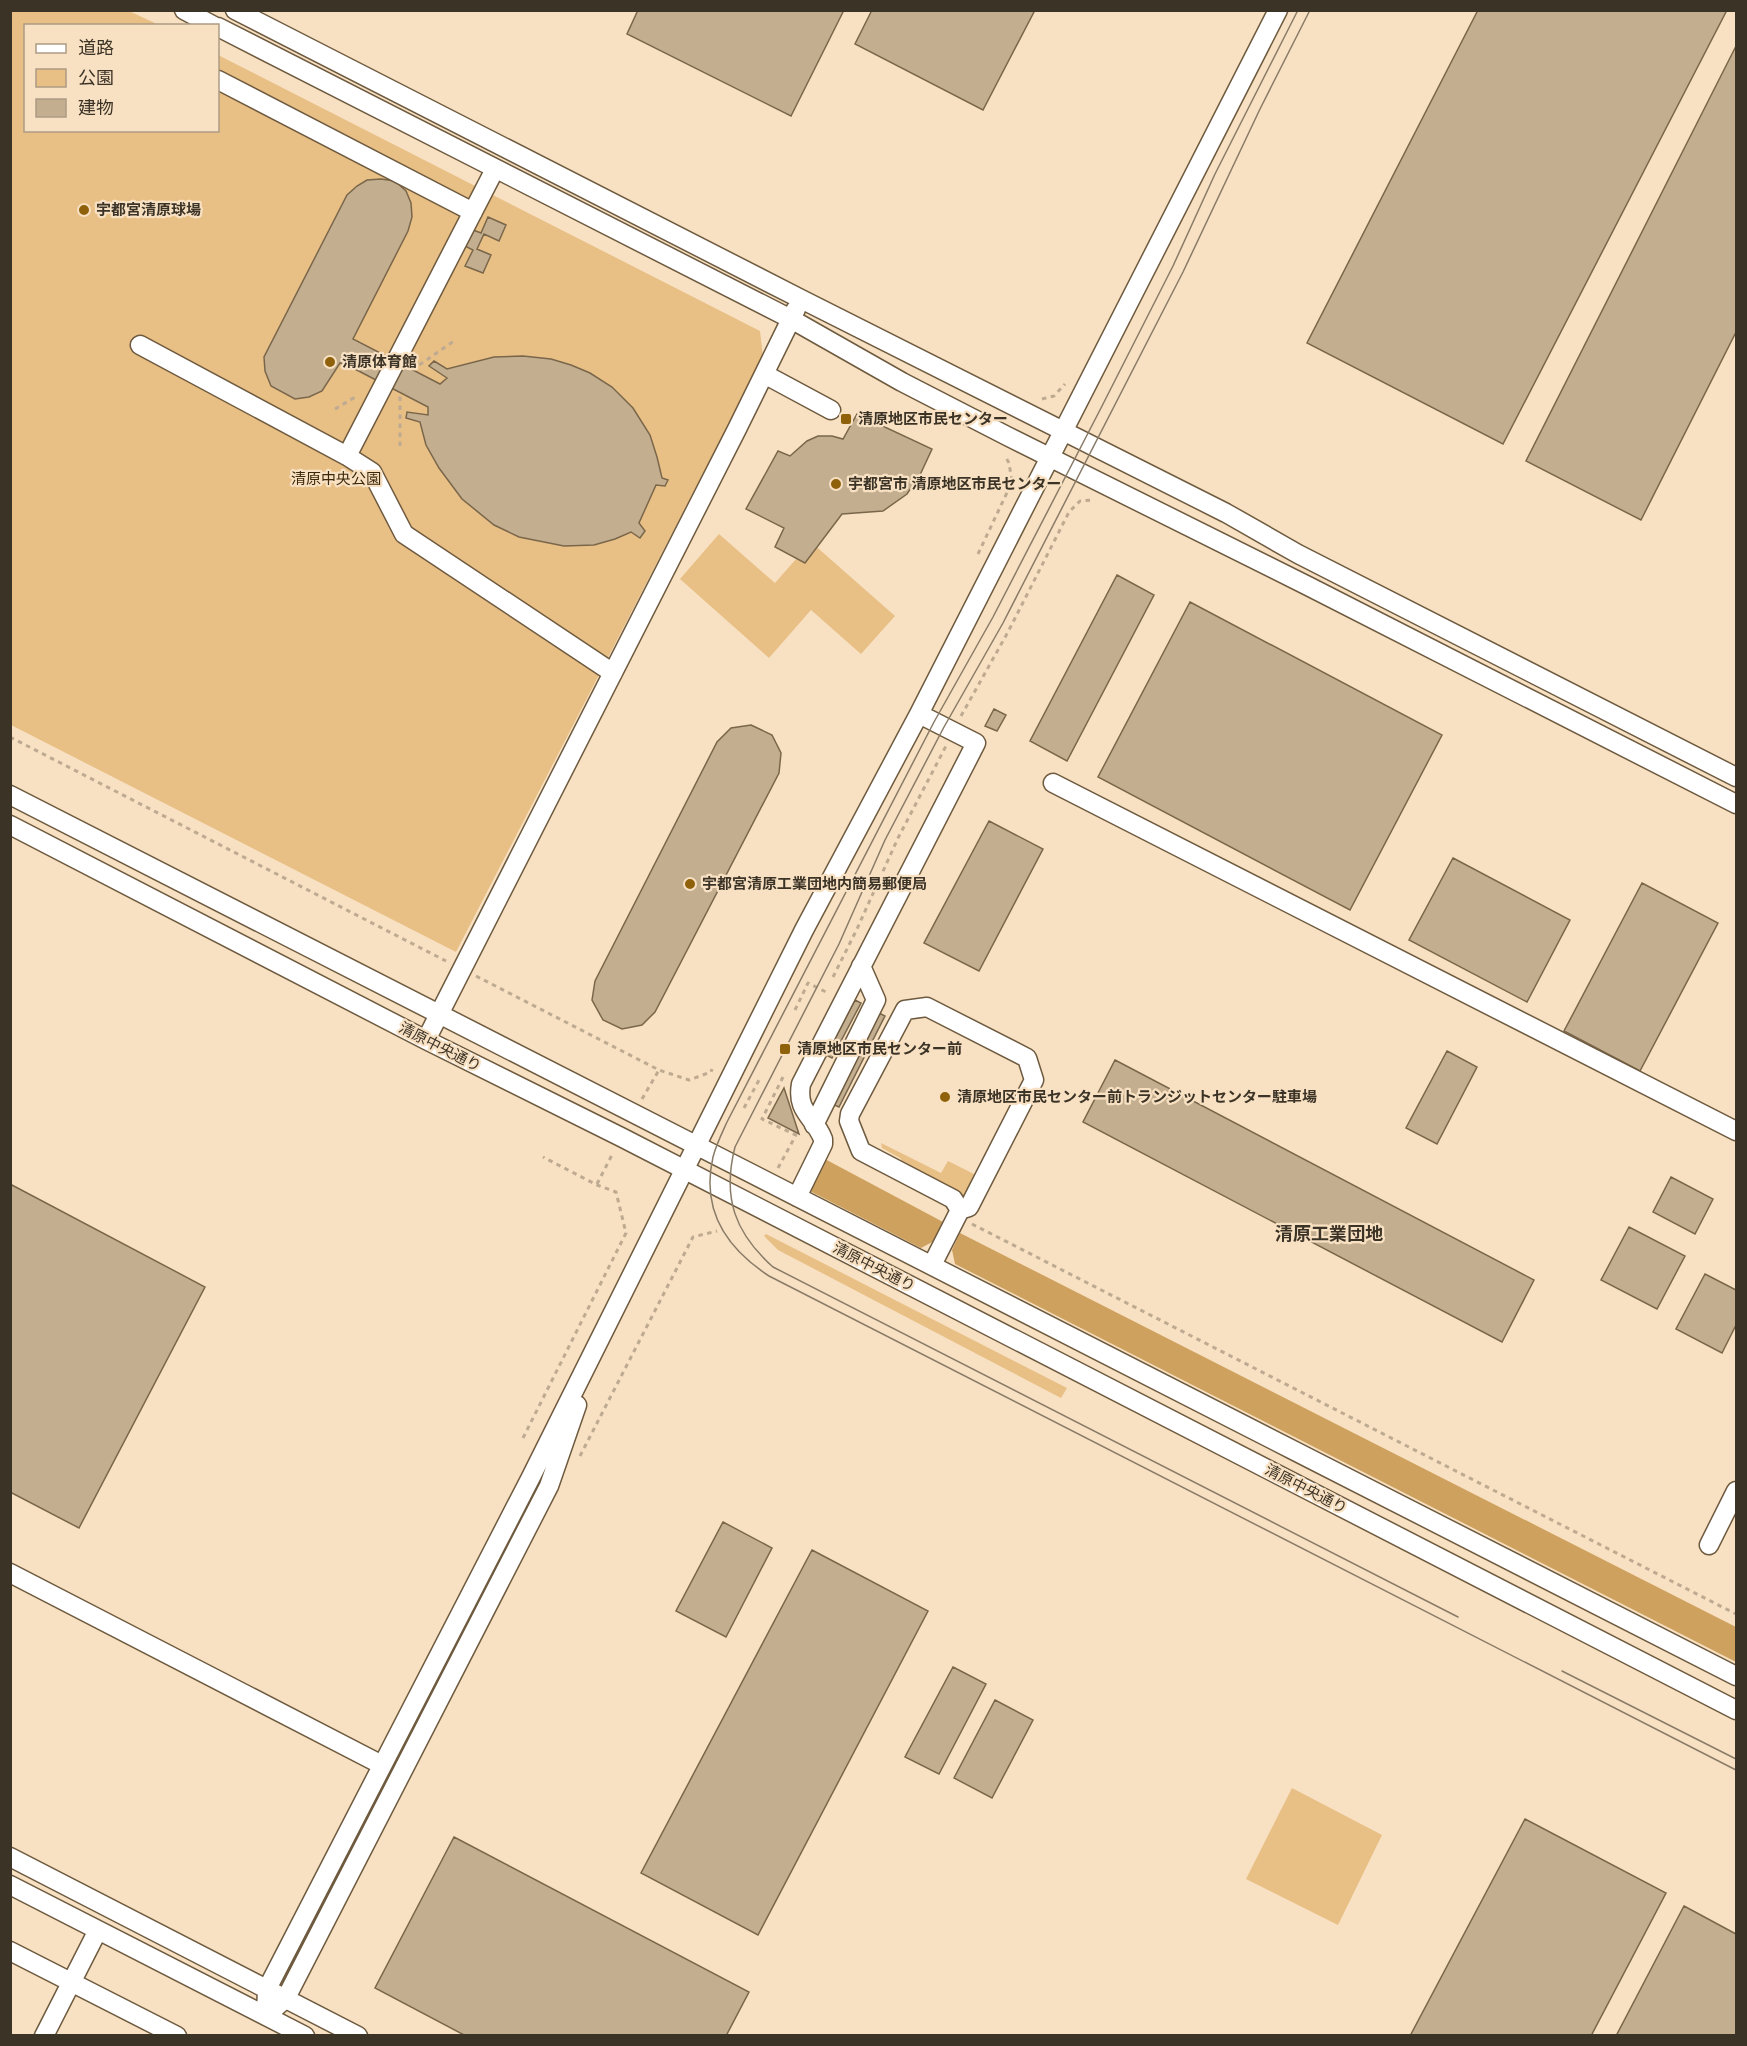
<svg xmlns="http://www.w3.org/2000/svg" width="1747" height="2046" viewBox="0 0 1747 2046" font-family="'Archivo Narrow','Noto Sans JP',sans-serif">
	<rect width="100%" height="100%" fill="#f8e1c2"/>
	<path fill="#e8bf85" d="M10 11H129L159 25 26 26V130H218V55L760 331 763 357 456 952 11 725Z
		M719 534 775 583 811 542 895 616 861 654 811 610 769 658 680 579Z
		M881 1143 941 1173 948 1161 978 1176 965 1201 910 1172 900 1158 882 1148Z
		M766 1234 1067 1388 1061 1398 778 1250 764 1236Z
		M1292 1788 1382 1835 1338 1925 1246 1879Z"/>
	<path fill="#cfa15e" d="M823 1158 945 1223 936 1240 921 1248 806 1189Z
		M960 1233 1736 1627V1662L955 1264 952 1250Z"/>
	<path fill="#c3ae90" stroke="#7a674b" stroke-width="1.5" d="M638 10H844L791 116 627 34Z
		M872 10H1035L983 110 855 44Z
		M1478 10H1727L1503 444 1307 343Z
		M1736 46V332L1641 520 1526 461Z
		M381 179 395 181 406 191 411 203 412 217 408 231 353 339 440 384 447 378 429 366 434 361 447 369 494 357 523 356 551 359 571 365 590 373 612 387 633 408 650 435 657 457 662 478 668 480 665 486 656 485 639 523 645 531 640 538 631 532 615 539 594 545 564 546 519 537 494 525 462 499 439 468 426 445 420 422 406 418 407 412 428 415V407L351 367 340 363 322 391 309 397 295 399 271 386 265 371 264 357 347 195 357 186 367 180Z
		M488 217 506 225 499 241 484 234 477 249 491 255 483 273 465 266 473 250 461 244 468 228 481 233Z
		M857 414 932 449 920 475 907 494 883 511 842 514 805 563 775 547 784 528 746 509 778 451 790 456 807 441 818 436H832L843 439Z
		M1117 575 1154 595 1067 761 1030 741Z
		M1190 602 1442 735 1350 910 1098 777Z
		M994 709 1006 715 997 731 985 726Z
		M751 725 772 735 781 753 779 773 655 1012 642 1025 622 1029 603 1020 592 1000 595 981 717 742 731 728Z
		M989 821 1043 849 979 971 924 943Z
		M1453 858 1570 920 1527 1002 1409 940Z
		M1642 883 1718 923 1640 1071 1564 1031Z
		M855 1000 861 1003 832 1058 826 1055Z
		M879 1013 885 1016 839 1107 832 1104Z
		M1447 1051 1477 1067 1437 1144 1406 1128Z
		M1115 1060 1534 1280 1502 1342 1083 1122Z
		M784 1088 799 1134 768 1118Z
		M1671 1177 1713 1199 1695 1234 1653 1212Z
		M10 1184 205 1287 79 1528 10 1492Z
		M1629 1227 1685 1256 1657 1309 1601 1280Z
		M1705 1274 1736 1290V1325L1722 1353 1676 1329Z
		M723 1522 772 1548 726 1637 676 1611Z
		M812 1550 928 1611 758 1935 641 1873Z
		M953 1667 986 1684 939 1774 905 1757Z
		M995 1700 1033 1720 992 1798 954 1778Z
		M1525 1819 1666 1893 1591 2036H1410Z
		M454 1837 749 1992 726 2036H466L375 1988Z
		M1684 1906 1736 1934V2036H1616Z"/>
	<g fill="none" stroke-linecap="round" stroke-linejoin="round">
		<defs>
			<path id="minor" d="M184 10 214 26
				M235 10 801 299 1226 513 1298 554 1736 777
				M218 27 791 319 902 382 1007 436 1308 586 1736 804
				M218 80 473 212
				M140 345 347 456 372 472 404 534 613 673
				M764 374 831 410
				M347 456 495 169
				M1053 783 1736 1131
				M10 795C585 1091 1161 1382 1736 1676
				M10 825 426 1040 621 1137 1736 1710
				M426 1040 737 429 796 309
				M814 1125 876 1000 861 966
				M797 1197 823 1144V1139C814 1116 796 1112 801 1084L976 743 919 714
				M932 1265 960 1210 969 1207 1034 1080 1027 1058 927 1007 905 1010 850 1114 849 1121 861 1151 953 1199 960 1210
				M1709 1545 1736 1491
				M10 1573 382 1765
				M10 1857 358 2036
				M10 1885 305 2036
				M10 1951 177 2036
				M266 2016 267 1989 531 1477 804 930 919 714 1278 10
				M266 2016 286 1998 549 1486 577 1405
				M44 2036 98 1930"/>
		</defs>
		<use href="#minor" stroke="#6e5a3f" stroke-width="21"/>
		<path stroke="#bdaa91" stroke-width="3" stroke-dasharray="4.5 4.5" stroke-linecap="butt" d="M412 370 454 341
			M1042 399 1054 396 1065 384
			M335 409 357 396
			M400 446V395
			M978 554 1012 482 1009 463 1005 456
			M961 716 1008 632 1069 512 1080 501 1094 500
			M10 737 446 961
			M476 976 659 1070 689 1080 711 1072 712 1069
			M833 977 857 929 898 838 946 746
			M795 1010 808 983 826 992
			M783 1077 762 1119 800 1137
			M642 1099 659 1070
			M744 1108 759 1080
			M778 1168 796 1135
			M597 1184 613 1153
			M972 1224 1736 1614
			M523 1438 626 1233 616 1192 597 1185 543 1157
			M580 1456 693 1237 717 1231"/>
		<use href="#minor" stroke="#fff" stroke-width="18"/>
		<path stroke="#897b67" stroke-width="1.5" d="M1298 10 1215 174 1173 266 1101 408 993 617 934 722 727 1122C722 1133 716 1145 713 1157 701 1209 726 1248 769 1276L1736 1770
			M1310 10 1260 109 1183 272 1003 623 944 727 885 840 839 944 735 1147C722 1198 735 1233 773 1267L1458 1617
			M1562 1671 1736 1759"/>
	</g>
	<g fill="#8f610b" stroke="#f8e1c2" stroke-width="2">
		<circle cx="84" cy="210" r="6"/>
		<circle cx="330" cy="362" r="6"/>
		<rect x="840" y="413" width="12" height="12" rx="3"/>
		<circle cx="836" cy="484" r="6"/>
		<circle cx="690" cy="884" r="6"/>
		<rect x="779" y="1043" width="12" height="12" rx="3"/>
		<circle cx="945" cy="1097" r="6"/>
	</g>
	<g text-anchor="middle" stroke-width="4.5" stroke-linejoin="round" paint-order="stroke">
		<g font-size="15" font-weight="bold" fill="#3c3327" stroke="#f8e1c2" text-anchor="start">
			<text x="96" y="215">宇都宮清原球場</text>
			<text x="342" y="367">清原体育館</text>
			<text x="858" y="424">清原地区市民センター</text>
			<text x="848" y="489">宇都宮市 清原地区市民センター</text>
			<text x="702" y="889">宇都宮清原工業団地内簡易郵便局</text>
			<text x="797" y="1054">清原地区市民センター前</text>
			<text x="957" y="1102">清原地区市民センター前トランジットセンター駐車場</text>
		</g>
		<g font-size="15" fill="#3c280a" stroke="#f8e1c2">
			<text x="336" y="484">清原中央公園</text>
		</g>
		<g font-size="15" fill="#3c3327" stroke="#f8e1c2">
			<text transform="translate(440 1047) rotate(27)" y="5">清原中央通り</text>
			<text transform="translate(874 1267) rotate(27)" y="5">清原中央通り</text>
			<text transform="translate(1306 1489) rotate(27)" y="5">清原中央通り</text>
		</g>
		<g font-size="18" font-weight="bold" fill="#3c3327" stroke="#f8e1c2">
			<text x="1329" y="1240">清原工業団地</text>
		</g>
	</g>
	<rect width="1747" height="2046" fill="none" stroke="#3c3327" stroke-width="24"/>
	<rect x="24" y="24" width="195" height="108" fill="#f8e1c2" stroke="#ad9b84" stroke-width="1.5"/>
	<rect x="36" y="44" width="30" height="9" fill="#ffffff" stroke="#ad9b84" stroke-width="1.5"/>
	<text x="78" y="54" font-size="18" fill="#3c3327">道路</text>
	<rect x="36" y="69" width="30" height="18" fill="#e8bf85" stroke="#ad9b84" stroke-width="1.5"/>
	<text x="78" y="84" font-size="18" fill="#3c3327">公園</text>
	<rect x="36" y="99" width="30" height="18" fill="#c3ae90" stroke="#ad9b84" stroke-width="1.5"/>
	<text x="78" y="114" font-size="18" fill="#3c3327">建物</text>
</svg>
